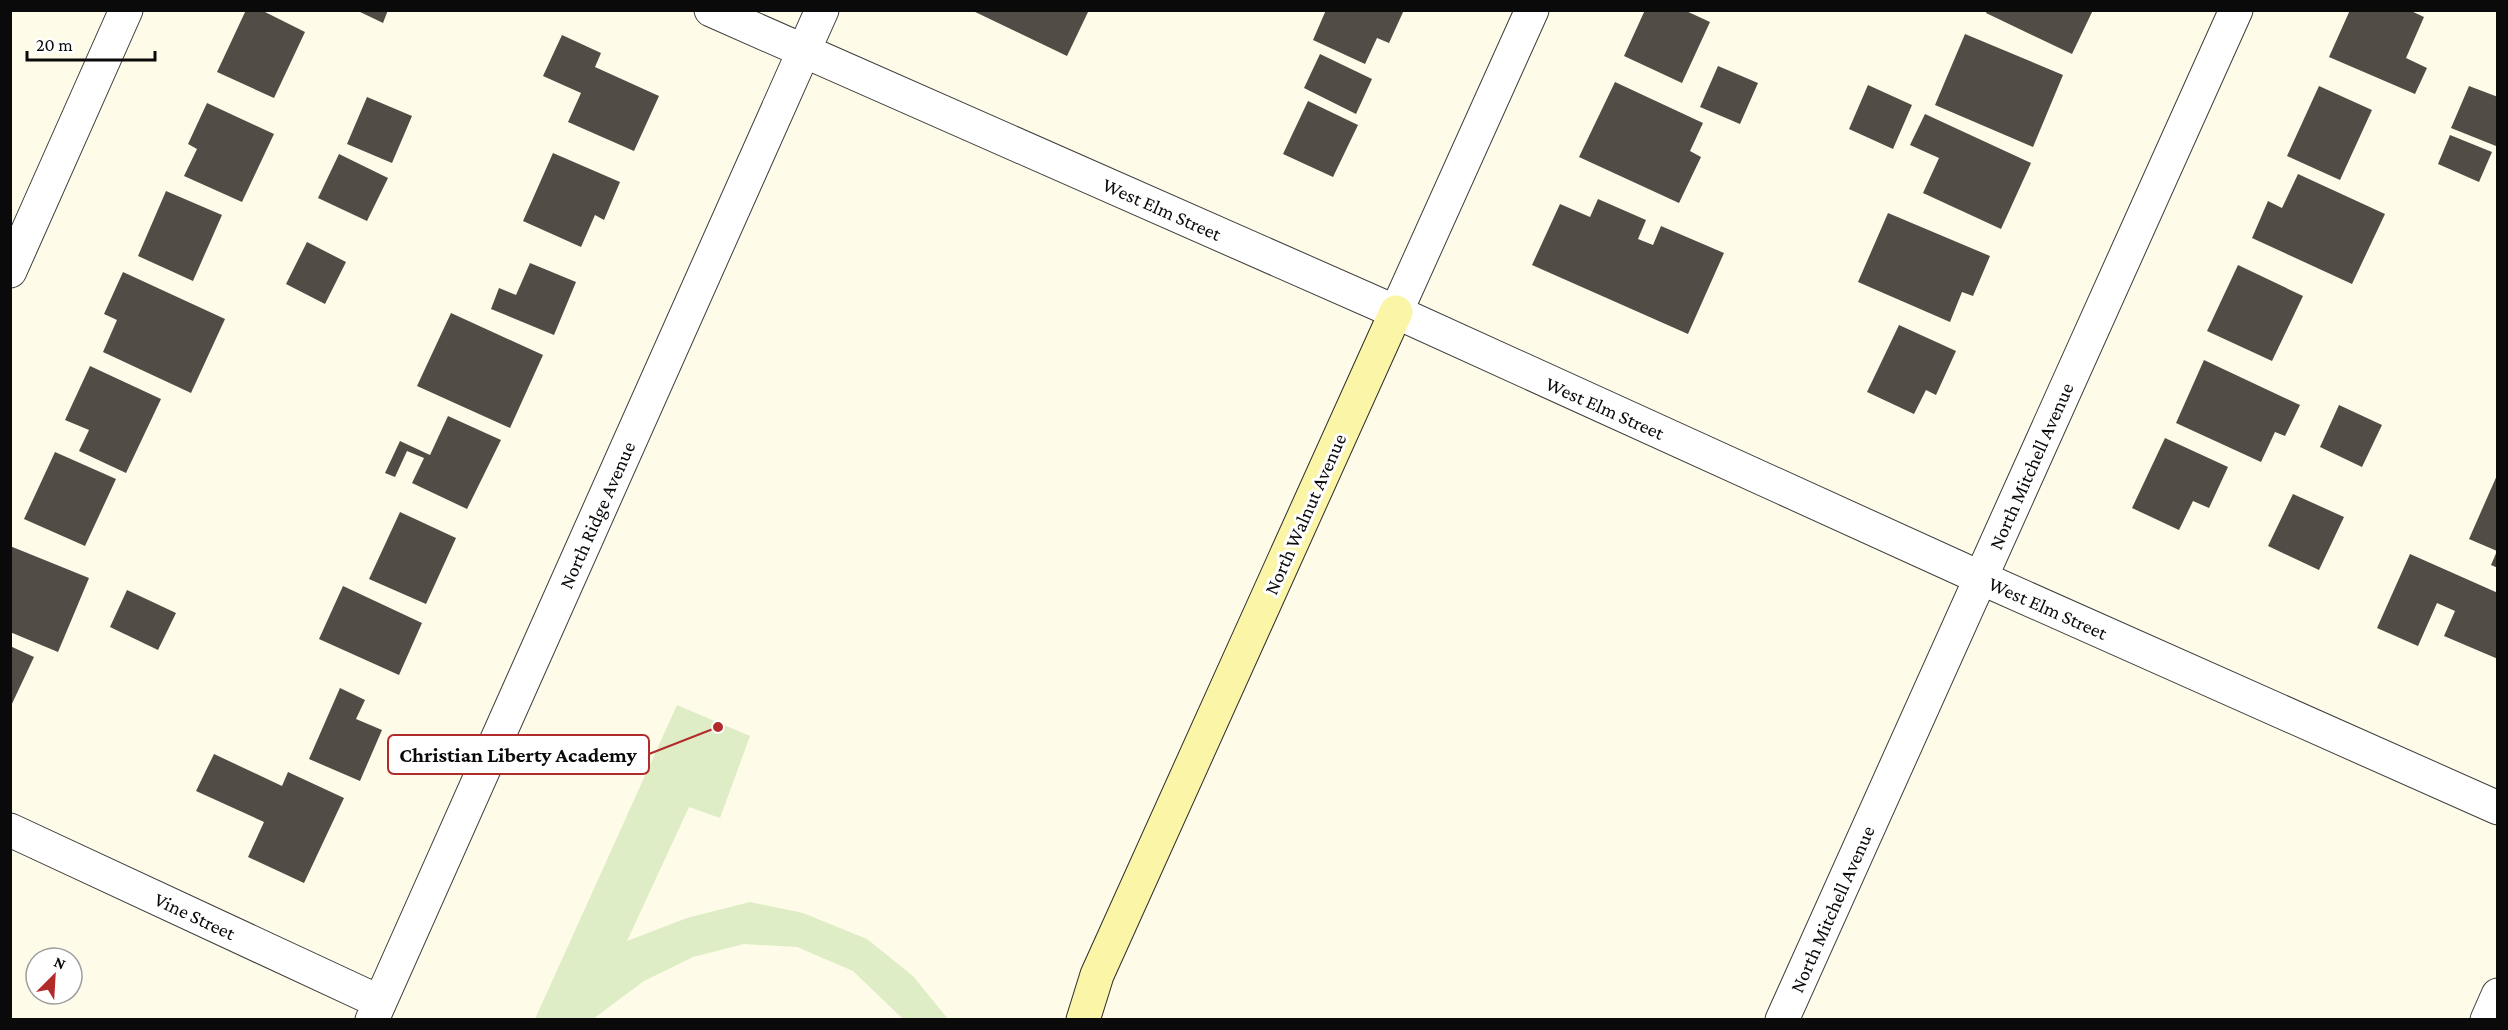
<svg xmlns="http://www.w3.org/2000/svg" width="2508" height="1030" viewBox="0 0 2508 1030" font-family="'Crimson Pro',serif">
	<rect width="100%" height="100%" fill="#fefbe8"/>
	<path fill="#deedc6" d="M677 705 750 736 720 818 689 807 627 941 687 918 750 902 803 913 867 939 913 976 948 1019H903L853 971 797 947 744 944 693 957 644 981 593 1019H535Z"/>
	<path fill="#524c47" d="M246 10H261L305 32 274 98 217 72Z
		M356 10H388L383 23Z
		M971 10H1089L1067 56Z
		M1326 10H1404L1389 43 1377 38 1365 64 1313 40Z
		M1645 10H1684L1710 22 1682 83 1624 56Z
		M1987 10H2093L2072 54 1986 13Z
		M2350 10H2409L2424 17 2406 58 2427 68 2415 94 2329 57Z
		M1965 34 2063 75 2033 147 1935 105Z
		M562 35 601 53 595 67 659 96 634 151 568 122 581 93 543 76Z
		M1320 54 1372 79 1356 114 1304 88Z
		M1718 66 1758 83 1740 124 1700 107Z
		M1615 82 1703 123 1690 151 1701 157 1679 203 1579 157Z
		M1868 85 1912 105 1893 149 1849 129Z
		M2319 86 2372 110 2340 180 2287 156Z
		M2469 86 2498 97 2496 146 2451 128Z
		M367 97 412 116 392 163 347 144Z
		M1308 101 1358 125 1333 177 1283 154Z
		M207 103 274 134 242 202 184 176 197 149 188 144Z
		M1925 114 2031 163 2001 229 1923 193 1939 158 1910 145Z
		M2450 135 2492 152 2479 182 2438 164Z
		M553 153 620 182 604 220 595 215 581 247 523 221Z
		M339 154 388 178 367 221 318 198Z
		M2298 174 2385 214 2352 284 2252 238 2268 201 2282 208Z
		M166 191 222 215 193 281 138 256Z
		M1598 199 1646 220 1638 239 1653 245 1661 226 1724 253 1688 334 1532 265 1560 204 1590 217Z
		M1888 213 1990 256 1973 296 1962 292 1950 322 1858 282Z
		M307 242 346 262 325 304 286 284Z
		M530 263 576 282 554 335 491 309 499 288 516 295Z
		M2238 265 2303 296 2272 361 2207 331Z
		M123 272 225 319 191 393 103 352 117 320 104 314Z
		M451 313 543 355 510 428 417 386Z
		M1899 325 1956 351 1936 395 1926 390 1914 414 1867 392Z
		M2204 360 2300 405 2285 436 2275 432 2261 462 2176 423Z
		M90 366 161 399 126 473 79 451 89 430 65 420Z
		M2339 405 2382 425 2362 467 2320 447Z
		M448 416 501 440 467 509 412 483 424 458 407 451 395 477 385 473 400 441 430 455Z
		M2165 438 2228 467 2209 508 2193 501 2179 530 2132 508Z
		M55 452 116 479 85 546 24 519Z
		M2498 473V568L2491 565 2497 551 2469 539Z
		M2293 494 2344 517 2319 570 2268 546Z
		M400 512 456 538 426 604 369 579Z
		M10 546 89 578 58 652 10 632Z
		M2410 554 2498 593V659L2444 636 2455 611 2437 603 2418 646 2377 628Z
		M343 586 422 623 399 675 319 639Z
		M127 590 176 613 158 650 110 627Z
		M10 646 34 657 10 708Z
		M340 688 365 700 356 719 382 730 360 781 309 759Z
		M214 754 282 786 288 772 344 798 304 883 248 857 264 822 196 791Z"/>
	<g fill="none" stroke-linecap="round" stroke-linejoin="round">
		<defs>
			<path id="street" d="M711 10 1396 312 1981 578 2498 808
				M10 271 126 10
				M1396 312 1532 10
				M10 830 380 1002
				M372 1020 822 10
				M1782 1020 2236 10
				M2487 1020 2498 995"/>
			<path id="secondary" d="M1083 1020 1097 975 1396 312"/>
		</defs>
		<use href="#street" stroke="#3d3d3d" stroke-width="35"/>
		<use href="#secondary" stroke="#2c2c2c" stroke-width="35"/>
		<use href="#street" stroke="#fff" stroke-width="33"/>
		<use href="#secondary" stroke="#fbf5a7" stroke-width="33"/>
	</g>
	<g text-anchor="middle" stroke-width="6" stroke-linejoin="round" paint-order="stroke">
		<g font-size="20" fill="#0a0a0a" stroke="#fff">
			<text transform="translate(1162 209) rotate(24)" y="7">West Elm Street</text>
			<text transform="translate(1605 408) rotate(24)" y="7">West Elm Street</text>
			<text transform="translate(2031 466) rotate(-66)" y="7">North Mitchell Avenue</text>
			<text transform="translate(1305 514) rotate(-66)" y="7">North Walnut Avenue</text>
			<text transform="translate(597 515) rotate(-66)" y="7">North Ridge Avenue</text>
			<text transform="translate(2048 608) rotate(24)" y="7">West Elm Street</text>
			<text transform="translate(1832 909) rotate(-66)" y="7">North Mitchell Avenue</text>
			<text transform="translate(195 916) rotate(25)" y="7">Vine Street</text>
		</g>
	</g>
	<path fill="none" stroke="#b22b2b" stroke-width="2" d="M718 727L649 754"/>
	<circle fill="#b22b2b" stroke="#fff" stroke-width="2" cx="718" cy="727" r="6"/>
	<rect fill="#fff" stroke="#b22b2b" stroke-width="2" x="388" y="735" width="261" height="39" rx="6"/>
	<g font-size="21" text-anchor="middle" font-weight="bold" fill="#0a0a0a">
		<text x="518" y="762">Christian Liberty Academy</text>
	</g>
	<rect width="2508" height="1030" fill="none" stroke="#0a0a0a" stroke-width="24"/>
	<g transform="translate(54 976) rotate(24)"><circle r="28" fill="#ffffff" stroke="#9d9d9d" stroke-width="1.5"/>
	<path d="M0-4.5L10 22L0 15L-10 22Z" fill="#b22b2b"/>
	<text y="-9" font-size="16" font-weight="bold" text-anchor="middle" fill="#0a0a0a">N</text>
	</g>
	<path d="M27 51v9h128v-9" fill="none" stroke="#0a0a0a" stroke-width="3"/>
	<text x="36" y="51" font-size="18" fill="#0a0a0a" stroke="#ffffff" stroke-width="4.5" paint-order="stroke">20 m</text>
</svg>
